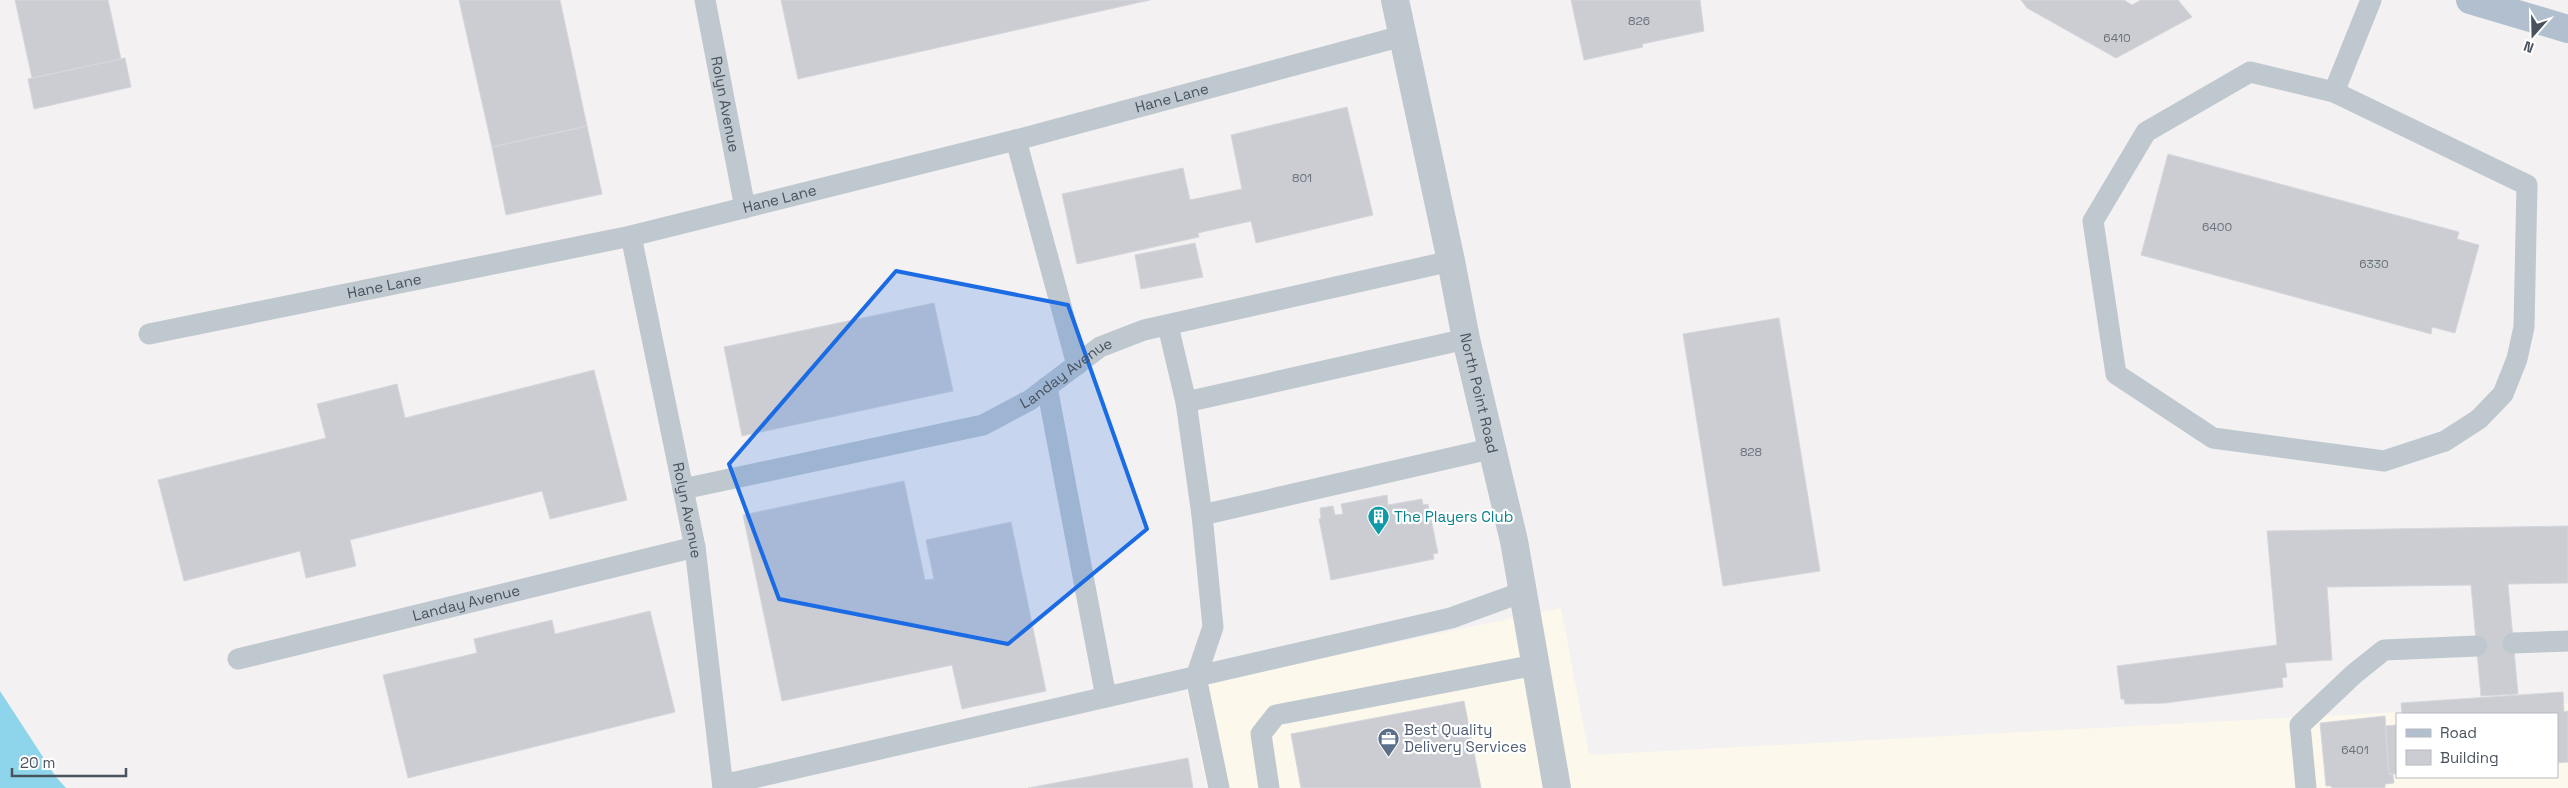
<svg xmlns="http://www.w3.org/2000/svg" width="2568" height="788" viewBox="0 0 2568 788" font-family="'Space Grotesk',sans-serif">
	<rect width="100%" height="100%" fill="#f3f1f1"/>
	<path fill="#fcf8ec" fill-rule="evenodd" d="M1561 608 1589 755 2568 703V788H1207L1186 687ZM2397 714H2557V777H2397Z"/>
	<path fill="#8ed5ec" d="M0 691 56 777 66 788H0Z"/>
	<path fill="#cbcdd3" stroke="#d5d7dc" d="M15 0H108L121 59 32 78Z
		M459 0H560L587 126 492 147Z
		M781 0H1150L798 79Z
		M1571 0H1700L1704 31 1642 44 1643 47 1584 60Z
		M2021 0H2124L2132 5 2141 0H2178L2192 17 2116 58 2027 8Z
		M125 58 131 87 34 109 28 79Z
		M1347 107 1373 215 1256 243 1251 221 1198 233 1199 237 1077 264 1062 194 1183 168 1190 200 1242 189 1231 135Z
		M587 126 602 194 506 215 492 147Z
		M2168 154 2459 232 2457 239 2479 245 2455 333 2432 327 2431 334 2141 255Z
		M1195 243 1203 277 1141 289 1135 255Z
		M934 303 953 391 742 436 724 347Z
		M1779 318 1820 571 1723 586 1683 334Z
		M594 370 627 500 550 519 542 491 350 540 356 566 306 578 300 551 184 581 158 480 326 438 317 404 397 384 405 418Z
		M904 481 925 580 934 579 926 540 1011 522 1046 691 962 709 952 665 782 701 743 515Z
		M1387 495 1388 505 1422 499 1423 505 1428 504 1438 553 1433 554 1434 559 1331 580 1319 519 1321 518 1320 508 1333 506 1335 515 1343 514 1341 504Z
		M2568 526V583L2508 584 2518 694 2481 696 2471 585 2327 587 2332 660 2285 663 2287 677 2282 678 2283 687 2166 703 2125 704 2124 699H2121L2117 666 2277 645 2267 531Z
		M650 611 675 712 408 778 383 675 477 653 474 639 552 620 555 634Z
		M2563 692 2564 712 2568 711V762L2557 763V714H2402L2401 703Z
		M1464 701 1481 788H1301L1291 734Z
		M2385 716 2389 774 2393 775 2394 783 2385 784V788H2332L2331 786H2326L2320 723Z
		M2397 725V774H2389L2385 726Z
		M1188 758 1193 788H1028Z"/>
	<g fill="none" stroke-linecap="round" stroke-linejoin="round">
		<g stroke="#bfc8cf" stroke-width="21">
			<path id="s1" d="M705 0 745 208"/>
			<path d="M2250 72 2334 92 2527 185 2524 327 2517 359 2503 394 2479 419 2445 441 2384 461 2213 438 2116 374 2093 221 2146 132Z"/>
			<path d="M2334 92 2371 0"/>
			<path d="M1016 140 1077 365"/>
			<path id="s2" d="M631 236 695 547 723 788"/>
			<path d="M1168 326 1186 402 1202 515 1494 448"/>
			<path id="s3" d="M149 334 631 236 1016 140 1402 36"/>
			<path d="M1047 387 1106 697"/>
			<path d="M1186 402 1466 339"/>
			<path id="s4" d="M683 489 983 425 1030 400 1100 347 1144 330 1451 261"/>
			<path d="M1202 515 1213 627 1196 677 1219 788"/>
			<path d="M2513 643 2568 641"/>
			<path id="s5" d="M238 659 695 547"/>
			<path d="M723 785 1451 618 1523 592"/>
			<path d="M1269 788 1261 734 1276 715 1535 665"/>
			<path d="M2306 788 2300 725 2354 674 2384 650 2477 646"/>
		</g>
		<path stroke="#bfc8cf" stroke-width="28" id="s6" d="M1395 0 1451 261 1466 339 1514 541 1557 788"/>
		<path stroke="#b1bfcf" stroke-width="28" d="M2470 0 2568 29"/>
	</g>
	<path fill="#1b6be4" fill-opacity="0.2" stroke="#1b6be4" stroke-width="4" stroke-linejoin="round" d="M896 271 1068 305 1147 529 1008 644 779 599 729 464Z"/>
	<defs>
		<symbol id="building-pin" viewBox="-11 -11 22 30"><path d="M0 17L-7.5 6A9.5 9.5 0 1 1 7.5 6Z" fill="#0f9aa8" stroke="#fff"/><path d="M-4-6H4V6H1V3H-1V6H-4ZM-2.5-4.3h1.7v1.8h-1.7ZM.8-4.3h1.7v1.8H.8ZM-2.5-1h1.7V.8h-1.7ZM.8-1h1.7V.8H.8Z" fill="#fff"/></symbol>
		<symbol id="office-pin" viewBox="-11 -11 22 30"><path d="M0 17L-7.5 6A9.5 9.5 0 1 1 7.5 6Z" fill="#5c6f8a" stroke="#fff"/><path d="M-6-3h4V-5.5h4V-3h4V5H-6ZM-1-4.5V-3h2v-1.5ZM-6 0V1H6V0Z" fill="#fff"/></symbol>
	</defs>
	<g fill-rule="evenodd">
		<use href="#building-pin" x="1366" y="504" width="25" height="34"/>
		<use href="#office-pin" x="1376" y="726" width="25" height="34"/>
	</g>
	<g text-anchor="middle" stroke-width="4.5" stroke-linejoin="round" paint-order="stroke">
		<g font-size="12" fill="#6a727b">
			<text x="1639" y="25">826</text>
			<text x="2117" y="42">6410</text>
			<text x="1302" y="182">801</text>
			<text x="2217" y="231">6400</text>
			<text x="2374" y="268">6330</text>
			<text x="1751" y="456">828</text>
			<text x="2355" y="754">6401</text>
		</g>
		<g font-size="15" fill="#49535e" stroke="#fff">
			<text dy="5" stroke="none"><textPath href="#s3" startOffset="1050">Hane Lane</textPath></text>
			<text dy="5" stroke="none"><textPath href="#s1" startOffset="106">Rolyn Avenue</textPath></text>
			<text dy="5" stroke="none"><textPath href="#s3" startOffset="645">Hane Lane</textPath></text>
			<text dy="5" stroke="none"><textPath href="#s3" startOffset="240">Hane Lane</textPath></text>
			<text dy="5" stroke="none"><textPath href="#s4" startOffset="405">Landay Avenue</textPath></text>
			<text dy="5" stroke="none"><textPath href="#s6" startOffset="402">North Point Road</textPath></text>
			<text dy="5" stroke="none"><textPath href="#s2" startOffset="280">Rolyn Avenue</textPath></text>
			<text dy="5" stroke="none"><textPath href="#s5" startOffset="235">Landay Avenue</textPath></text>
		</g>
		<g font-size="15" fill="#0d838f" stroke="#fff" text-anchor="start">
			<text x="1394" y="522">The Players Club</text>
		</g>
		<g font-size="15" fill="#4e5e75" stroke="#fff" text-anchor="start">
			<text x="1404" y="735">Best Quality<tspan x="1404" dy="17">Delivery Services</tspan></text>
		</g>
	</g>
	<rect x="2396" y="713" width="162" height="65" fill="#ffffff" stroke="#b6babf"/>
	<rect x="2406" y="729" width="25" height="8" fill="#b1bfcf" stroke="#b6babf"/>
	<text x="2440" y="738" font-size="15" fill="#49535e">Road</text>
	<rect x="2406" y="750" width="25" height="15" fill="#cbcdd3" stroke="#b6babf"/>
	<text x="2440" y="763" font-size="15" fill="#49535e">Building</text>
	<g transform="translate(2533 35) rotate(200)" stroke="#ffffff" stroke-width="4" paint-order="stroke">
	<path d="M0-4L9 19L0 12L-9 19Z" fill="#49535e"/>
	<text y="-8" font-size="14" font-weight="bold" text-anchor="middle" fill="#49535e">N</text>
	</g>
	<path d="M12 768v8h114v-8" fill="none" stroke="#49535e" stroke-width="2.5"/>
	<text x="20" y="768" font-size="15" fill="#49535e" stroke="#ffffff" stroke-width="4" paint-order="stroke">20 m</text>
</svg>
